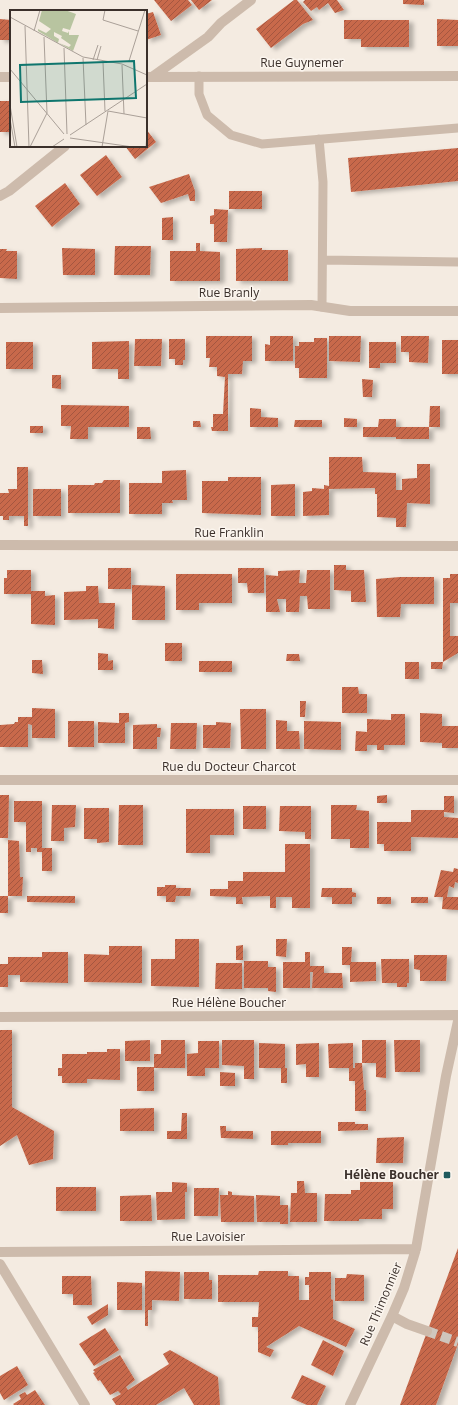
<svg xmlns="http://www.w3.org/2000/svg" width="458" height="1405" viewBox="0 0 458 1405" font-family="'Open Sans',sans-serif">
	<defs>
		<pattern id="building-hatch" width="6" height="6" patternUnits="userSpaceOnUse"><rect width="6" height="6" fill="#c8694b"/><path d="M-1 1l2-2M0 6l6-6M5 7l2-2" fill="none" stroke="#a4573f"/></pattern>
		<filter id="shadow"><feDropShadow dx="4.5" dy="2.5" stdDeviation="2" flood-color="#0004"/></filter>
	</defs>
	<rect width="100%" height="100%" fill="#f4ebe1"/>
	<path fill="url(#building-hatch)" filter="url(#shadow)" d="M154 0H188L192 5 171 21Z
		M191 0H212L199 10Z
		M294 0H297L313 20 303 24 271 48 256 29Z
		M305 0H337L344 10 335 13 328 3 319 10 317 7 311 11 303 2Z
		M403 0H424V5L403 4Z
		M153 12 161 35 146 40V14Z
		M0 19 11 20V40H0Z
		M437 19 458 20V46H437Z
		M344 20H409V47H361V39H344Z
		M0 101H11V132H0Z
		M146 129 156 142 135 159 125 146H146Z
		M458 148V181L351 192 348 158Z
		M106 155 122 177 97 196 80 175Z
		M189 174 195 191V201H190L188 194 161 203 149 187Z
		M65 183 80 204 52 227 35 206Z
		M229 191H262V209H229Z
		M214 209 228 210 227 242H214V224H210V216L214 215Z
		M173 217V240H162V218Z
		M196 243H200V251L220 252V281H170V251H196Z
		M115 246H151L150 275H114Z
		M62 248 95 249V275H63Z
		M262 248V250H288V281H236V249Z
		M0 249H7L6 251H17V279L0 278Z
		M206 336H252V361H243L242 374H228V431H212L211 427H213V414H223L225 377 217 376V367H209L210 358H206Z
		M270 336H293V361H265V344L270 345Z
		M329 336H361L360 362 329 361Z
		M401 336H429L428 363 409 362V352H401Z
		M314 338H327V378H299V368H295V346H299V342H314Z
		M135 339H162L161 366H134Z
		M169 339H185V360H183V365H175V359H169Z
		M442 340H458V374H442Z
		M129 341V379H118V369H92V342Z
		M6 342H33V369H6Z
		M369 342H396V363H380V368H369Z
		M52 375H61V389L52 388Z
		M362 379 373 380 372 397H363Z
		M61 405 129 406V427H88V439H70L71 426H61Z
		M430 406H440V427H429Z
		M250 408 261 409V417L278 418V427H250Z
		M344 418 357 419V427H344Z
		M379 419H396V427H429V439H396V437H363V427H378Z
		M295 420H322V427H294Z
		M193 421H200L201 427H193Z
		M30 426H43V433H30Z
		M137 427H150L151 439H137Z
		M329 457H362L363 472 396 473V490H402V479L417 478V464H430V504L407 503 406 527H396V518L377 517V494H375V488L329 489V515L303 516V492L312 491V488L324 489V485L329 486Z
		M17 467H28V526H24V516H9V520H3V516H0V493H9L8 489H17Z
		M186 470 187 500H172L173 503H162V514H129V483H162V471Z
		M228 477H261V515L202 513V481H228Z
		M104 480H120V513H68V485H94L95 483H102Z
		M295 484V516H271V485Z
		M33 489H61V516H33Z
		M334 565H346V570H364L366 602H351V591L334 590Z
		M108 568H131V589H108Z
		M238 568H264V593H248L247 583H238Z
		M7 570H31V591H45V596L55 595V625L31 624V594H4V578H7Z
		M300 570 299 583H306L307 570H330V609H308L307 596H300L299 612H286V599H277L280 612H266V575L278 576V571Z
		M176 574H232V603H199V610H176Z
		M450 574H458V603H450V636H458V653L443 662V578H450Z
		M400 577H434V604H401L400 617H377L376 579Z
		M132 585 165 586V620H132Z
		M86 586H98L99 603H115L114 629 98 628V619L64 620V592L86 591Z
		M165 643H182V661H165Z
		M98 653 108 654V661L113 660V670H98Z
		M287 654H299L300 661H286Z
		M32 660H42L43 674 32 673Z
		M199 661H232V672H199Z
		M405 662H419V679H405Z
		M431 662H443L442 669H431Z
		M342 687H358L359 694H367V713H342Z
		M300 701H306L305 717H300Z
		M32 708 55 709V738H32V725L28 724V747H0V725L14 724 15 722H18V717H32Z
		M240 709H266V749H241Z
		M119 713H129V722L125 723V743H98V722L119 723Z
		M420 713 442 714V726H458V748H442V743L420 742Z
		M391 714H405V745H384V750H377V745H367V751H355L356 731 367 732V719L391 720Z
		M276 720 287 721V731H299L300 749H276Z
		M68 721H94V747H68Z
		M304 721 341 722V750L304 749Z
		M216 722 231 723 230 748H203V725H216Z
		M171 723H197L196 749H170Z
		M157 724V728H161L160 737H157V749H133V725Z
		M0 795H9L8 838H0Z
		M387 795V803H377V796Z
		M444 796H454V813L444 812V817L458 818V838L411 837V851H384V844H377V822H411V810H444Z
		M14 801H42V848H52V871H42V852H37V848H31V852H26V822H14Z
		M52 805H76L75 827 64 828V841H51Z
		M119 805H143V845H118Z
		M331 805H357L356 810 369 811V848H350V839H331Z
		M243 806H266V829H243Z
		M280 806H311V839H305V832L279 831Z
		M84 808H109V842L97 843V839H84Z
		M186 809H234V835H210V853H186Z
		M8 840 19 841 20 877H23L22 896H8Z
		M285 844H310V908H292V897H276V908H270V896L242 897 243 904H236V897L210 896V889H228V881H243V872H285Z
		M454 868 458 869V883L455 882 454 888 449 886 447 897H458V910L442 909 443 897H434L441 870 453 872Z
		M165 885H176V888H191L190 896H176L175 902H166V896H157V887H165Z
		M322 888H352V892L356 893V897H352V904H332V897H321Z
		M0 896H8V913H0Z
		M27 896H75V903L27 902Z
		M377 897H391V904H377Z
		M411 897H428V903H411Z
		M175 939H199V987L151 986V959H175Z
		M276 939H287L286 957 276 956Z
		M243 945V960H236V946Z
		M109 946H142V983L84 982V954L109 955Z
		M342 947H352L351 962H376V981L350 982V965H342Z
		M42 952H68V983L20 982V975H8V987H0V964H8V957H42Z
		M305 952H310V966H324V973H342L343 988H312L313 972H310V988H283V962H305Z
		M414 955H447L446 981H420V970L414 969Z
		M381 959H409V983H407V987H397V983H382Z
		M244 961H268V967H276V992L268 991V988H244Z
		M216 963H242V989H215Z
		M0 1030H12V1107L54 1131 53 1159 29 1165 17 1135 0 1146Z
		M150 1040V1061H125V1041Z
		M161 1040H185V1068H154V1091H137V1067H154V1054H161Z
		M222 1040H254V1079H244V1066L222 1065Z
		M362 1040H386V1078L376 1077V1063H362Z
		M394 1040H420V1072H395Z
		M198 1041H219V1068H205V1076H187V1054L198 1053Z
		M259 1043 285 1044V1068H287V1083H281V1068H259Z
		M319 1043V1077H306V1064L296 1065V1044Z
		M353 1043V1068H355V1063H362L364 1090H366V1111H355V1081H349V1068H329L328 1044Z
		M107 1049H120V1080L87 1079V1083H62V1076H58V1068H62V1054H87V1052H107Z
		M220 1072 235 1073V1086H220Z
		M154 1108V1131H120V1109Z
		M182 1113H187V1139H167V1131H181Z
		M338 1122H355V1124H368V1130L338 1131Z
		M220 1126H226V1131H253V1139L221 1138Z
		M271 1131H321V1143H288V1145H271Z
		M404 1137 403 1163H376L377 1138Z
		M297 1181H304L305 1193H317V1222H290L291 1193H297Z
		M172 1182 187 1183V1192H185V1219L157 1220 156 1192H172Z
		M360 1182H393V1209H382V1219H359V1221H324L325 1194H351V1190H360Z
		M56 1187H96V1211H56Z
		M194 1188H219L218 1216H194Z
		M228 1191 232 1192V1195L254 1196V1222H221L220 1195H228Z
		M151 1195 152 1221H120V1196Z
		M256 1195 280 1196V1205H288V1224H280V1222H257Z
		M458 1248V1344L436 1405H400Z
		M145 1271 180 1272 179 1301 152 1300V1310H148V1326H145Z
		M259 1271H288V1276H299V1300H309V1285H305V1277H309V1272H331V1299L333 1300V1319L355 1329 346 1347 299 1326 266 1347 274 1350 270 1357 258 1352V1327H252V1317H258L259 1302H218V1275H258Z
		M184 1272H209V1280H212V1299H184Z
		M347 1274 364 1275V1301H335V1278H346Z
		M62 1276H91L92 1305H73V1294H62Z
		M117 1282 142 1283V1310H117Z
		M108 1304V1315L92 1325 87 1317Z
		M105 1328 119 1350 94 1366 79 1344Z
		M323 1340 344 1351 333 1376 311 1365Z
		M170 1350 218 1377 220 1405H194L184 1388 156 1405H116L112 1399 121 1394 118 1391 110 1395 100 1380 98 1381 93 1373 95 1372 93 1370 120 1355 135 1380 126 1387 128 1390 169 1364 163 1354Z
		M17 1366 28 1385 4 1400 0 1393V1376Z
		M302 1375 326 1386 317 1405H307L291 1398Z
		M35 1390 45 1405H14L13 1404 21 1399 19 1395 25 1392 27 1395Z"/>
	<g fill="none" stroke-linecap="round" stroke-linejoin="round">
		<path stroke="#cfc6bd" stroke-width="10" stroke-dasharray="10 5" stroke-linecap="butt" d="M427 1331 458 1342"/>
		<path stroke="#cdbbac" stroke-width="9" d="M199 76V94L207 115 231 135 262 144 458 128
			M319 139 323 182 322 307
			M323 260 458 262"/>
		<path stroke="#cdbbac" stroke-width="10" d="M0 77H11
			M146 77 458 76
			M152 77 208 37 221 23 251 0
			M0 196 9 191 65 146
			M0 308 311 305 350 311H458
			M0 545 458 546
			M0 780H458
			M0 1017 458 1015
			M0 1252 416 1249
			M0 1264 85 1405
			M392 1316 407 1324 427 1331
			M350 1405 392 1316 404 1288 416 1249 446 1076 458 1021"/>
	</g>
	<rect fill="#1f5a5e" stroke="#fbf5ee" stroke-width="1.5" x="443" y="1171" width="8" height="8" rx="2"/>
	<g text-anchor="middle" stroke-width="3" stroke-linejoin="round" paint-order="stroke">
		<g font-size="12" fill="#3b302b" stroke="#fbf5ee">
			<text x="302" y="67">Rue Guynemer</text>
			<text x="229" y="297">Rue Branly</text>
			<text x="229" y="537">Rue Franklin</text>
			<text x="229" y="771">Rue du Docteur Charcot</text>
			<text x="229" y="1007">Rue Hélène Boucher</text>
			<text x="208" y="1241">Rue Lavoisier</text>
			<text transform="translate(381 1304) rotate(-67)" y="4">Rue Thimonnier</text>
		</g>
		<g font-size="12" font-weight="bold" fill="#3b302b" stroke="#fbf5ee" text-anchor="end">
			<text x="439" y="1179">Hélène Boucher</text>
		</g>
	</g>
	<g transform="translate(10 10)">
		<rect width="137" height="137" fill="#f4ebe1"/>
		<path d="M32 0H55L66 4 60 20 53 18 52 21 58 23 59 21V25H69L63 41 49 33 59 37 61 35 51 28 52 26 44 22V26L49 29 48 33 28 21V19L36 23 41 19 29 11Z" fill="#b8c4a0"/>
		<path fill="none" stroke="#aaa098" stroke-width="1" d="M95 0 93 10 128 21M0 7 73 47 112 54 137 65M15 16 19 137M24 21 30 0M54 38 57 124M73 48 76 115M83 50 88 35M87 50 91 36M119 51 135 0M93 52 95 101M112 55 114 104M0 59 54 124M0 95 7 137M98 101 137 108M0 109 5 137M60 125 137 74M60 128 123 137M20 137 37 103 34 27M42 137 54 129M92 137 98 101M136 137 137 123"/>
		<path fill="#0f766e" fill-opacity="0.15" stroke="#0f766e" stroke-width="2" d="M124 51 126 88 11 92 10 55Z"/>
		<rect width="137" height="137" fill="none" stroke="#3b302b" stroke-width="2"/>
	</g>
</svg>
